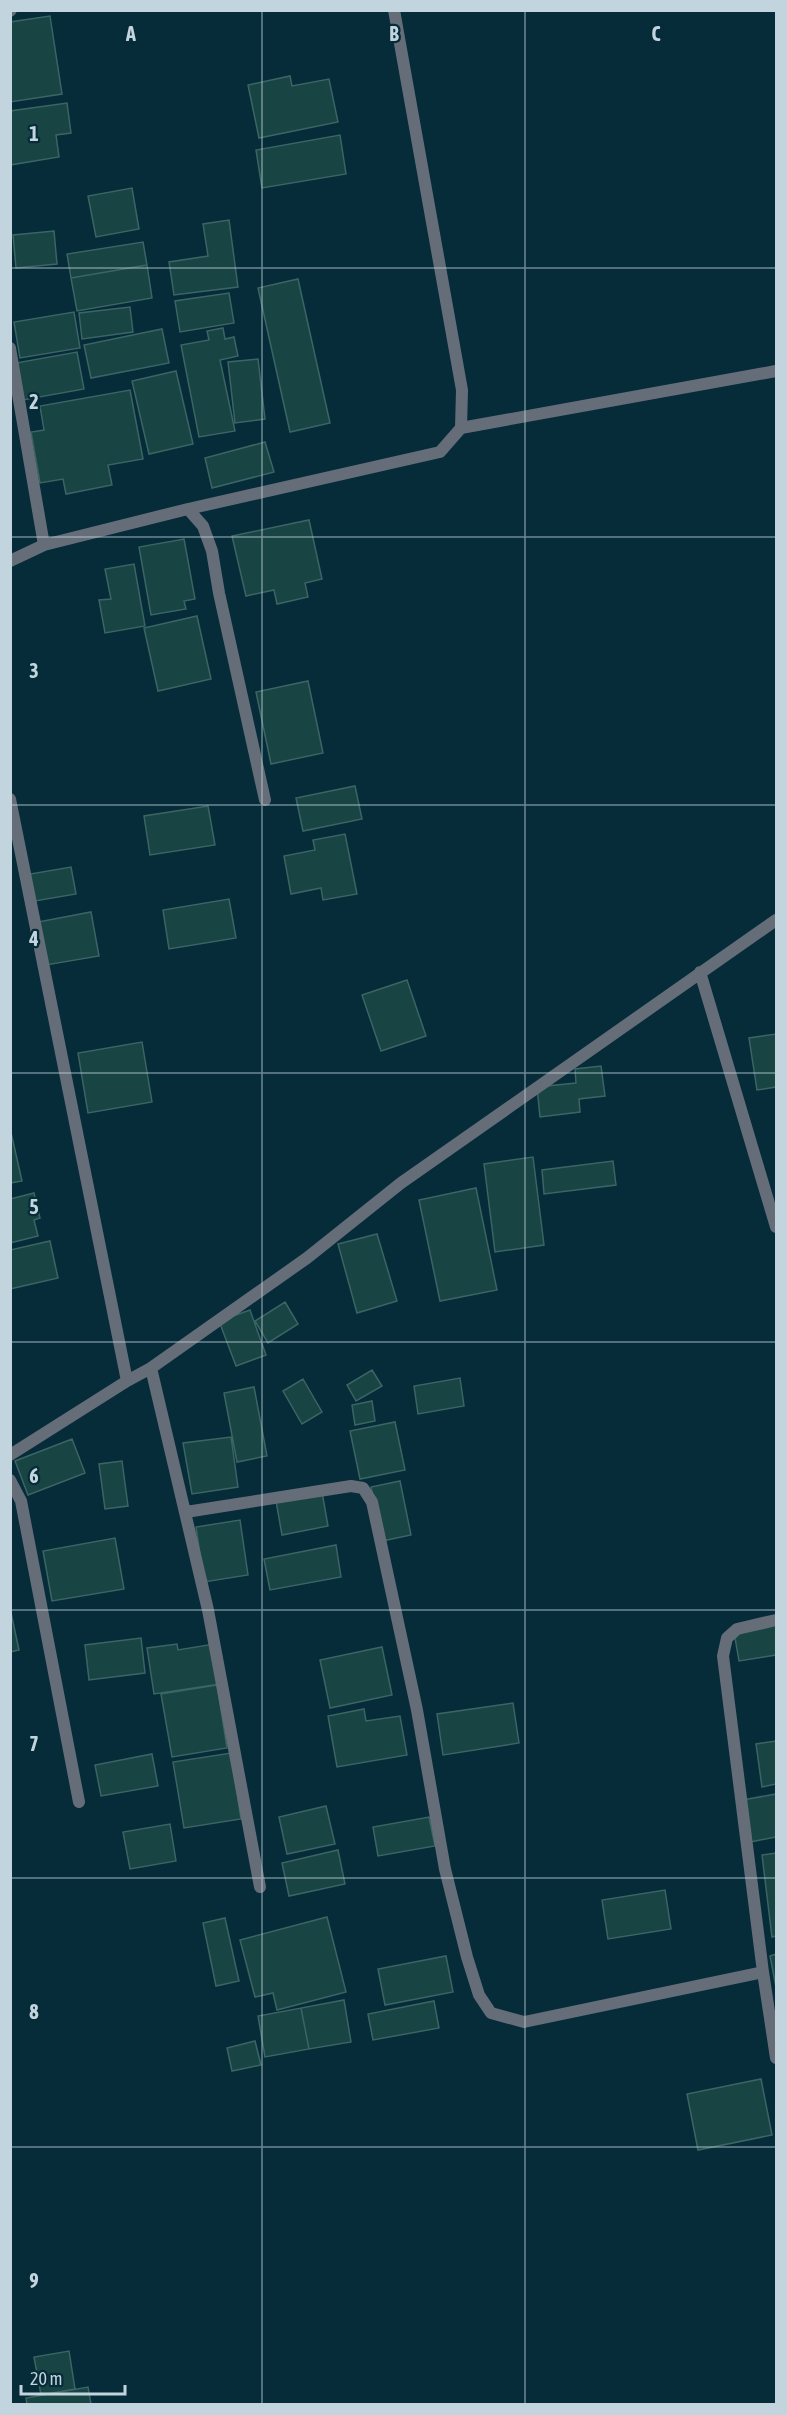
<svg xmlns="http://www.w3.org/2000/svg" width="787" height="2415" viewBox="0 0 787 2415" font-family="'Asap Condensed',sans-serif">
	<rect width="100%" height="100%" fill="#062b39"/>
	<path fill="#184443" stroke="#3b6564" stroke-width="1.5" d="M50 16 62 94 10 102V22Z
		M290 76 292 86 329 79 338 122 259 138 248 85Z
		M67 103 71 133 56 135 59 157 10 165V111Z
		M340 135 346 174 262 188 256 150Z
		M132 188 139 229 96 237 88 196Z
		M229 220 238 287 174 295 169 262 208 256 203 224Z
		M54 231 57 264 16 268 13 235Z
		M143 242 147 265 71 278 67 254Z
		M147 265 152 298 77 311 71 278Z
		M298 279 330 423 290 432 258 288Z
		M229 293 234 323 180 332 175 301Z
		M130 307 133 332 82 339 79 313Z
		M74 312 80 348 20 358 14 322Z
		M223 328 225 339 234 337 238 356 220 360 235 431 199 437 181 345 209 340 207 331Z
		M162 329 169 363 91 378 84 345Z
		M77 352 84 389 23 400 16 363Z
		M258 359 265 419 235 423 228 362Z
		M176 371 193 444 149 454 132 381Z
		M130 390 143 459 108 465 112 485 66 494 63 479 40 483 31 432 44 430 40 406Z
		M265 442 274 472 212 488 205 458Z
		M309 520 322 579 305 583 308 597 277 604 274 590 246 596 232 536Z
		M184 539 195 599 184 601 186 609 151 615 139 547Z
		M134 564 145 626 105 633 99 600 111 599 105 569Z
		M197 616 211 679 158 691 144 628Z
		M308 681 323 753 271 764 256 692Z
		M355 786 362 819 303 831 296 798Z
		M208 806 215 845 150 855 144 816Z
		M345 834 357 894 323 900 321 888 291 894 284 856 315 850 313 840Z
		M71 867 76 894 35 901 30 874Z
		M229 899 236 938 169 949 163 910Z
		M91 912 99 956 46 965 38 922Z
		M407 980 426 1036 381 1051 362 995Z
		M776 1034V1087L757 1090 749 1038Z
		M142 1042 152 1102 88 1113 78 1053Z
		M601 1066 605 1096 579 1099 580 1112 540 1117 537 1087 576 1083 575 1069Z
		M10 1128 22 1181 10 1183Z
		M533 1157 544 1245 495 1252 484 1164Z
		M613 1161 616 1185 544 1194 542 1170Z
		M476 1188 497 1290 440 1301 419 1200Z
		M34 1193 40 1218 34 1220 38 1236 10 1243V1199Z
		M377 1234 397 1301 357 1313 338 1244Z
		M50 1241 58 1278 10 1289V1250Z
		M285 1302 298 1324 268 1343 255 1321Z
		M250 1310 266 1355 236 1366 219 1321Z
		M372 1370 382 1386 356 1401 347 1385Z
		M460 1378 464 1406 418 1414 414 1386Z
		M303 1379 322 1412 302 1424 283 1391Z
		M254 1387 267 1456 237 1462 224 1393Z
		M372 1401 375 1421 355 1425 352 1405Z
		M395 1422 405 1470 360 1479 350 1431Z
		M231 1437 238 1487 192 1494 183 1443Z
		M72 1439 85 1473 28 1495 15 1461Z
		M122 1461 128 1506 105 1509 99 1464Z
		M400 1481 411 1535 382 1541 371 1487Z
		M322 1492 328 1526 282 1535 276 1501Z
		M240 1520 248 1575 204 1582 196 1527Z
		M115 1538 124 1589 52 1601 43 1551Z
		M336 1545 341 1577 270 1590 264 1559Z
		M10 1608 19 1650 10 1652Z
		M776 1625V1655L739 1661 734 1632Z
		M141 1638 145 1673 89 1680 85 1645Z
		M177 1644 178 1650 214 1644 220 1684 154 1694 147 1648Z
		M382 1647 392 1695 330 1708 320 1660Z
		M217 1685 227 1748 172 1757 161 1694Z
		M513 1703 519 1743 443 1755 437 1714Z
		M364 1709 366 1721 400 1716 407 1755 337 1767 328 1716Z
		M776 1741V1784L762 1787 756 1744Z
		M231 1753 241 1819 184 1828 173 1762Z
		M152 1754 158 1786 101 1796 95 1765Z
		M776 1794V1837L750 1842 742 1800Z
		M326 1806 335 1844 287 1854 279 1817Z
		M429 1817 435 1846 378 1856 373 1827Z
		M170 1824 176 1861 130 1869 123 1832Z
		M338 1850 345 1884 289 1896 282 1863Z
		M776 1853V1936L772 1937 762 1855Z
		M665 1890 671 1929 608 1939 602 1900Z
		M327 1917 346 1992 277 2010 273 1993 255 1997 240 1940Z
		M225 1918 239 1981 216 1986 203 1923Z
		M776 1954V1987L770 1956Z
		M446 1956 453 1992 385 2005 378 1969Z
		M344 2000 351 2042 309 2049 301 2008Z
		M434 2001 439 2028 373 2040 368 2014Z
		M301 2008 309 2049 265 2057 258 2016Z
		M255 2041 261 2065 232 2071 227 2048Z
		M761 2079 772 2135 698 2150 687 2094Z
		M69 2351 75 2389 41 2395 34 2357Z
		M88 2387 91 2404H27L26 2398Z"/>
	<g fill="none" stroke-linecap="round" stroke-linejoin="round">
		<path stroke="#656d79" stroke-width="12" d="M10 11 11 10
			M10 348 44 545
			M461 428 776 371
			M188 509 203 526 212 551 219 593 265 800
			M10 561 44 545 188 509 440 452 461 428 462 390 394 10
			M10 799 127 1381
			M700 972 776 1227
			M151 1368 208 1610 260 1887
			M10 1455 127 1381 151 1368 307 1258 401 1183 776 920
			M10 1480 21 1501 79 1802
			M186 1512 351 1486 363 1488 372 1502 417 1710 445 1869 467 1957 479 1995 491 2013 524 2022 763 1972
			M776 1620 737 1629 727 1638 723 1656 763 1972 776 2058"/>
	</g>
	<path fill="none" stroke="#c2d5de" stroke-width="1.5" stroke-opacity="0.55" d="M262 10V2404M525 10V2404M10 268H776M10 537H776M10 805H776M10 1073H776M10 1342H776M10 1610H776M10 1878H776M10 2147H776"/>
	<g font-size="20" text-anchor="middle" font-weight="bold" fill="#c2d5de" stroke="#062b39" stroke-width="4.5" stroke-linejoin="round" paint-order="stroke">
		<text x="131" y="41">A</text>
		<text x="394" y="41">B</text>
		<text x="656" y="41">C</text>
		<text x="34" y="141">1</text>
		<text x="34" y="409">2</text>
		<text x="34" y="678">3</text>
		<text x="34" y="946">4</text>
		<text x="34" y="1214">5</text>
		<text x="34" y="1483">6</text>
		<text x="34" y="1751">7</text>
		<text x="34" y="2019">8</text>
		<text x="34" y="2288">9</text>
	</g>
	<rect width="787" height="2415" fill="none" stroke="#c2d5de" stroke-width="24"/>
	<path d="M21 2385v9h104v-9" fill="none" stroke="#c2d5de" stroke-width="3"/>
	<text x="30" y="2385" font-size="18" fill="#c2d5de" stroke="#062b39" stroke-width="4.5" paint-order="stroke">20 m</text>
</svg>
